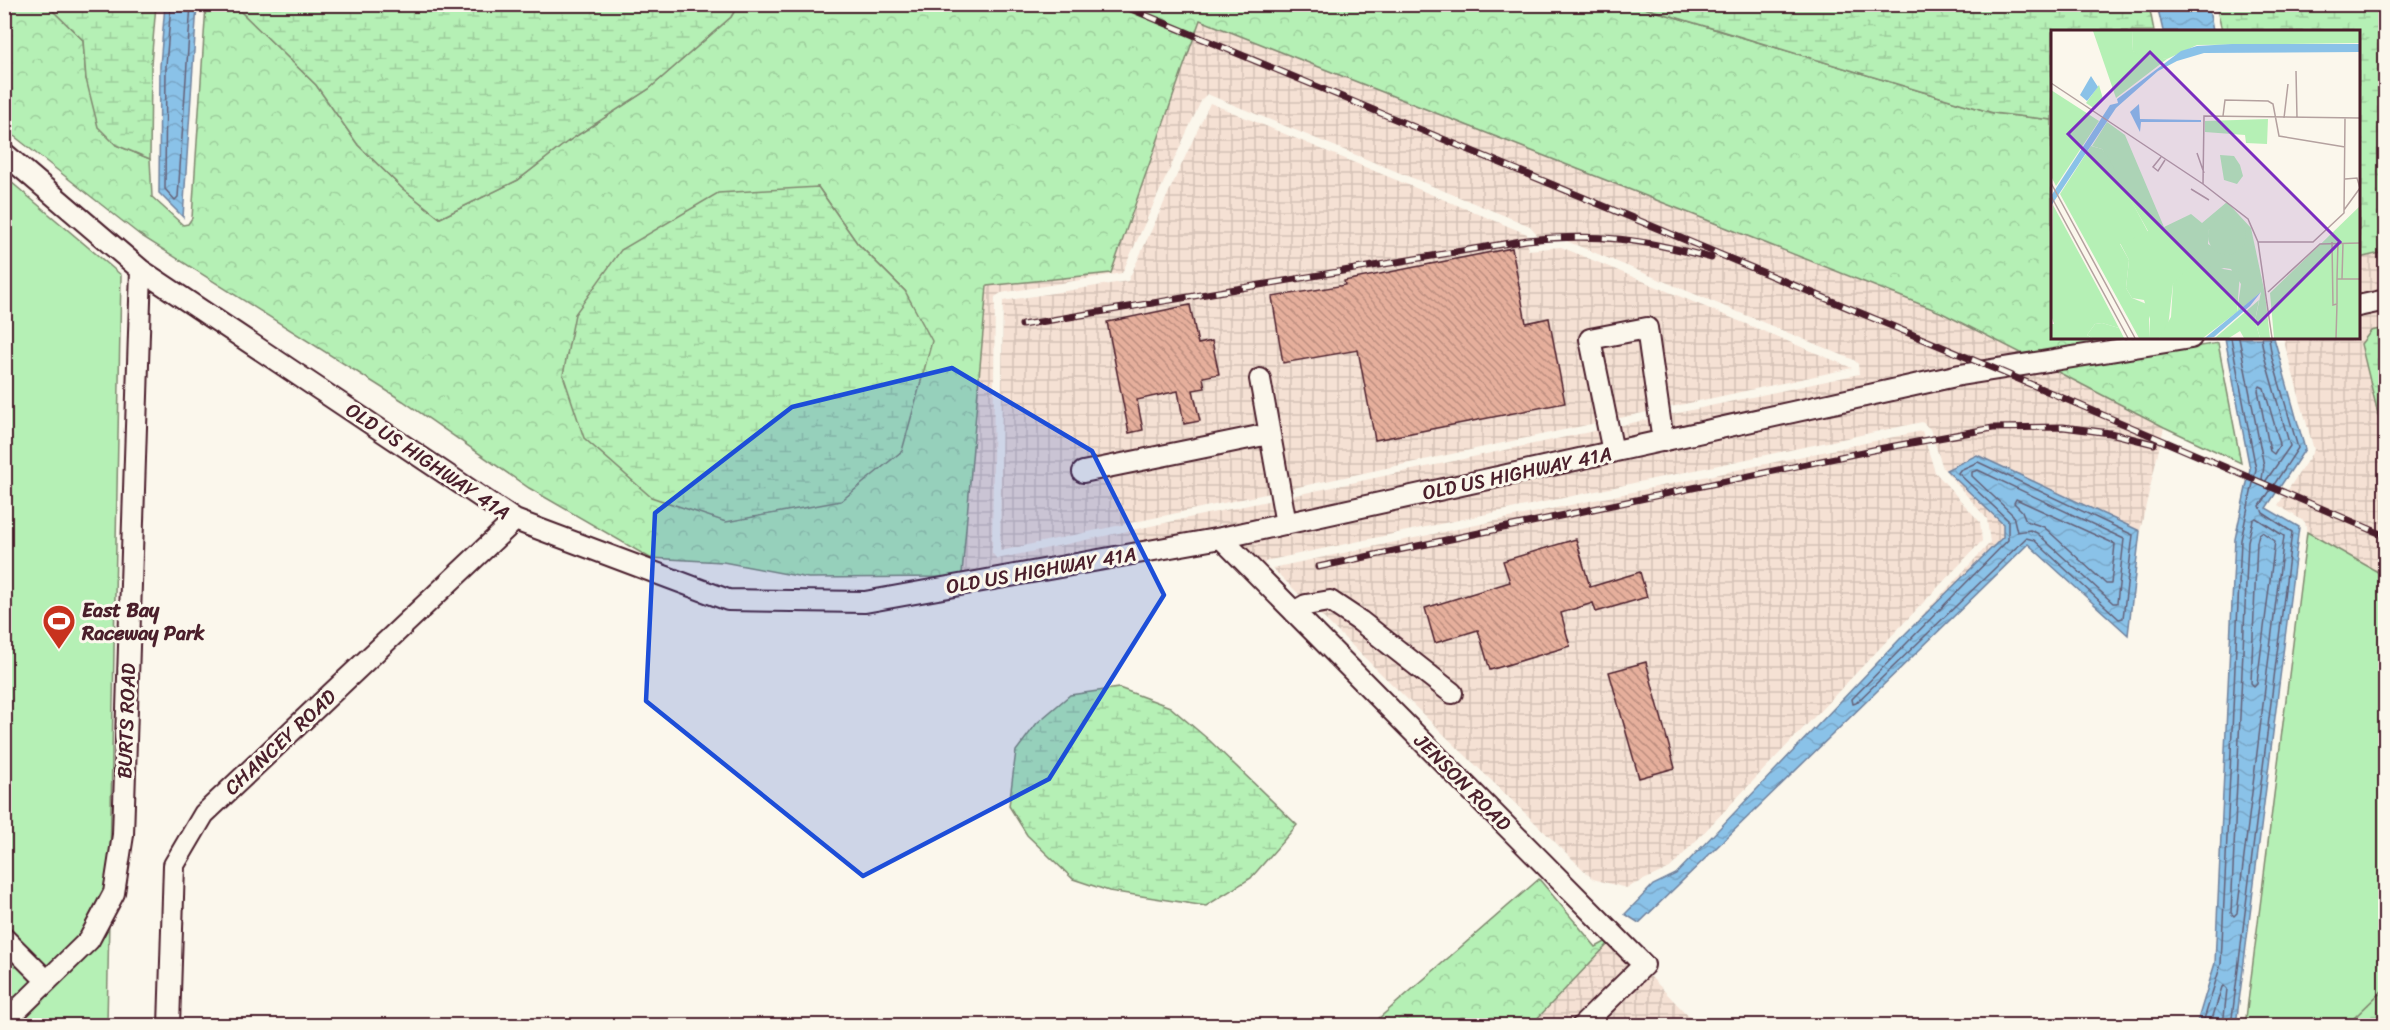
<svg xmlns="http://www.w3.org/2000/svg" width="2390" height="1030" viewBox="0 0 2390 1030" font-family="Sriracha,sans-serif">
	<defs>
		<pattern id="industrial-grid" width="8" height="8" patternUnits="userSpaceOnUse" patternTransform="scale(1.5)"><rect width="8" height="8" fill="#f5e1d4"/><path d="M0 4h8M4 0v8" fill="none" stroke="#d4c1b6"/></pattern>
		<pattern id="forest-crowns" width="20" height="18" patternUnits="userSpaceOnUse" patternTransform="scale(1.5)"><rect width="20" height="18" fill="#b5f0b5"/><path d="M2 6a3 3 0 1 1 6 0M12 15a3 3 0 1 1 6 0" fill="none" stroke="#9dcd9c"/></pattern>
		<pattern id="wetland-marsh" width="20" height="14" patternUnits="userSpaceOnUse" patternTransform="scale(1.5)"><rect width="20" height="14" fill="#b5f0b5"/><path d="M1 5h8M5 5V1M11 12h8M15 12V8" fill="none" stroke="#9dcd9c"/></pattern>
		<pattern id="water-waves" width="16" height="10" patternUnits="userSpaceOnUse" patternTransform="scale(1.5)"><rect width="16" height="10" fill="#8ac2e8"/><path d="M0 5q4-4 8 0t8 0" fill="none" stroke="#79a6c7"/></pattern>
		<pattern id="building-back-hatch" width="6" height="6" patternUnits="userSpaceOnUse" patternTransform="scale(1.5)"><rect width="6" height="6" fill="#e6af9c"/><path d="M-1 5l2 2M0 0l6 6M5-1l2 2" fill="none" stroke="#bc8e7f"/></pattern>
	</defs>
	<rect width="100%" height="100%" fill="#fbf7ec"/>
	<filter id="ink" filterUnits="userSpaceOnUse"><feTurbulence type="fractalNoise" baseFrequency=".0167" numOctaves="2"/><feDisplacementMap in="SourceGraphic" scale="12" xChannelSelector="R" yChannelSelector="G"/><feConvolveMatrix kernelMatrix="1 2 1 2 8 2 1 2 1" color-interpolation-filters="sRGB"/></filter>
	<g filter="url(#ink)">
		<path fill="url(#industrial-grid)" fill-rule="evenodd" d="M1200 20 1940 312 2023 354 1948 367 1223 527 1220 524 1215 529 962 574 987 285 1111 273ZM1207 94 1530 226 1536 233V241L1564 240 1854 360 1858 364 1859 374 997 559 992 553 995 297 1001 293 1122 273 1202 99Z
			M1210 103 1527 234 1528 250 1561 247 1852 368 1000 551 1003 301 1128 281Z
			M2385 252V289L2359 295V258Z
			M2385 310V328L2371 331 2385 443V576L2307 532 2305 522 2278 505 2314 450 2283 338H2358L2359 315Z
			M2054 370 2164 427 2140 531 1977 455 1946 471 2003 524V537L1899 640 1990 543 1987 519 1943 468 1930 429 1922 422 1270 560 1265 562 1264 568 1241 544 1963 385Z
			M1922 431 1935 472 1980 522 1982 541 1670 868 1626 888 1593 879 1272 568Z
			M1609 943 1630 965 1567 1025 1531 1026Z
			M1649 975 1697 1025H1598Z"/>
		<path fill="#b5f0b5" stroke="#808870" stroke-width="1.5" d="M4 176 121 275 107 1025H5Z
			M2307 532 2385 576V988L2347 1025 2245 1026Z"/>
		<path fill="url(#forest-crowns)" stroke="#808870" stroke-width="1.5" fill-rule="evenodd" d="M4 5H47L83 40 86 79 116 145 150 159 152 197 183 225 188 224 192 218 206 5H234L316 85 358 145 403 189 440 218 518 180 567 142 649 89 731 17 738 5H1635L1993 113 2052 120V338H2126L2023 354 1940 312 1200 20 1111 273 987 286 962 574 945 577 808 578 723 562 650 558 529 488 403 401 140 235 5 129ZM818 187 857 243 905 291 621 250Z
			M2218 343 2241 463 2164 427 2054 370Z
			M1539 879 1596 947 1607 941 1609 943 1531 1025 1370 1026Z"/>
		<path fill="url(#wetland-marsh)" stroke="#808870" stroke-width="1.5" d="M47 5H156L151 64 150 159 116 145 98 127 86 79 83 40Z
			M234 5H738L731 17 649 89 567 142 518 180 440 218 403 189 358 145 316 85Z
			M1635 5H2149L2154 31 2052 32V120L1993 113Z
			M2216 5H2385V252L2359 258 2358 32 2222 31Z
			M818 187 857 243 905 291 932 341 902 451 841 501 726 522 651 497 584 438 563 375 575 314 621 250 718 193Z
			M2385 328H2386L2385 443 2361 344 2371 331Z
			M1119 688 1170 707 1209 740 1297 825 1251 878 1206 906 1109 891 1073 879 1027 835 1009 806 1016 751 1037 723 1070 695Z
			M2385 988V1025H2347Z"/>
		<path fill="url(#water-waves)" stroke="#70819c" stroke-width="1.5" d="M165 5H197L183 217 159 193 160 66Z
			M2157 5H2208L2213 31H2163Z
			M2225 338H2274L2305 449 2266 508 2299 527 2236 1025 2196 1026 2215 963 2235 539 2250 469Z
			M1977 455 2140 531 2128 635 2028 544 1639 923 1625 914 1653 885 1676 874 1899 640 2003 537V524L1946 470Z"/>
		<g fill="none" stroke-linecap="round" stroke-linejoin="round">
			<path stroke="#646077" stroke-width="1.5" d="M171 4 166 66 165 189 175 200 178 197 191 4
				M2239 338 2264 466 2262 479 2265 482 2290 446 2265 359 2261 338
				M2260 386 2264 388 2280 444 2274 454 2270 451 2258 390Z
				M1978 462 2133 535 2123 618 2119 619 2034 540 2026 538 1856 703 1853 704 1852 699 2008 540V520L1958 473 1960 470Z
				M1978 470 2124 539 2117 603H2113L2037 533 2030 530 2017 532 2013 515 1972 476V472Z
				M2016 499 2115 544 2111 584H2106L2044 527 2026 521 2022 511 2014 503Z
				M2256 518 2284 536 2237 913 2234 916 2231 913 2248 541 2253 520Z
				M2262 532 2275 541 2257 683 2254 686 2251 683 2257 542 2259 534Z
				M2202 1026 2221 964 2241 540 2256 469 2231 338
				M2210 1026 2222 987 2224 986 2227 989 2223 1026
				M2231 1026 2292 532 2263 513 2260 506 2298 448 2272 358 2269 338"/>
		</g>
		<path fill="url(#building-back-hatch)" stroke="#4a1f2b" stroke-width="1.5" d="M1512 248 1526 323 1549 318 1565 403 1375 440 1358 350 1283 363 1272 297 1345 285 1344 281Z
			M1190 305 1198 344 1212 341 1219 374 1203 377 1205 388 1193 390 1200 421 1184 424 1178 391 1137 400 1143 430 1129 433 1107 322Z
			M1576 539 1590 587 1640 572 1647 597 1596 612 1593 603 1561 613 1570 646 1490 670 1478 630 1435 643 1425 608 1510 582 1503 561Z
			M1646 662 1675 768 1639 778 1609 672Z"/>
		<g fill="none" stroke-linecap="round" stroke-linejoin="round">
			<defs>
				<path id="minor" d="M4 153 141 270 515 520 728 600 865 602 1221 538 1960 375 2191 338
					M2358 306 2386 300
					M1260 379 1286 524
					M1613 452 1590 339 1647 328 1663 441
					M1083 472 1269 434
					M1221 538 1644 965 1582 1026
					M1294 612 1306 605 1330 601 1360 621 1452 693
					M4 938 47 981
					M4 1023 89 940 114 893 123 835 141 270
					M169 1026 174 865 204 814 515 520"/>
			</defs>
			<use href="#minor" stroke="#4a1f2b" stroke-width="24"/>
			<use href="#minor" stroke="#fbf7ec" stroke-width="20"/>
			<defs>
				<path id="rail" d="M1119 4 1995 369 2386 536
					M1022 325 1527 240C1598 233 1643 239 1711 258
					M1318 567 1873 450 1993 428 2063 427 2110 433 2154 444"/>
			</defs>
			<use href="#rail" stroke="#4a1f2b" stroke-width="7"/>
			<use href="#rail" stroke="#fbf7ec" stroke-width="4.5" stroke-dasharray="14" stroke-linecap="butt"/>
		</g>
	</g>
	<path fill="#1d4ed8" fill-opacity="0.2" stroke="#1d4ed8" stroke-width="4.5" stroke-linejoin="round" d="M952 368 1092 451 1164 595 1049 779 863 876 646 701 655 513 792 407Z"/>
	<defs>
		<symbol id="stadium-pin" viewBox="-11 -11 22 30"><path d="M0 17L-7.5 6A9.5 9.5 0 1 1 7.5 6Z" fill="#c8321e" stroke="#fbf7ec"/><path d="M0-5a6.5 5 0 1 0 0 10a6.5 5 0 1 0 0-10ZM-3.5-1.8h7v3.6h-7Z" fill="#fff"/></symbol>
	</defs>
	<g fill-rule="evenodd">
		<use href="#stadium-pin" x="40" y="602" width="38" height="52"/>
	</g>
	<g text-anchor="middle" stroke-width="6" stroke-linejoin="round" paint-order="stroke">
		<g font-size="20" fill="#4a1f2b" stroke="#fbf7ec">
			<text transform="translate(428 461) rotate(34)" y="7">OLD US HIGHWAY 41A</text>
			<text transform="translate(1517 473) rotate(-12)" y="7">OLD US HIGHWAY 41A</text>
			<text transform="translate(1041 570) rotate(-10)" y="7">OLD US HIGHWAY 41A</text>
			<text transform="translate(126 721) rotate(-88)" y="7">BURTS ROAD</text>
			<text transform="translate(280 742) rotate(-43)" y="7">CHANCEY ROAD</text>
			<text transform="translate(1463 782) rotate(45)" y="7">JENSON ROAD</text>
		</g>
		<g font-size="20" font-weight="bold" fill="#4a1f2b" stroke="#fbf7ec" text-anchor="start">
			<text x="82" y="617">East Bay<tspan x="82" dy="23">Raceway Park</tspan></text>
		</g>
	</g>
	<g transform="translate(2051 30)">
		<rect width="309" height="309" fill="#fbf7ec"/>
		<path d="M42 1H81L82 21 116 29 65 68ZM309 176V308H223L219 263Z" fill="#b5f0b5"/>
		<path d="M217 89 216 114 195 113 194 105 154 102V91ZM56 92 74 105 113 197 140 184 151 193 176 172 200 198 214 264 219 308H209L204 291 210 262 186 282 190 254 180 239 173 238 122 254 117 297 108 308H98L99 289 93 270 81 268 75 258 78 230 69 213 97 201 51 119 41 116ZM158 199 177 225 157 214ZM2 175 47 258 68 298 51 293 44 294 36 305 41 308H0V294H3L0 285Z" fill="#b5f0b5" fill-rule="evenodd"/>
		<path d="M81 1H309V13L146 15 116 29 89 26 82 21ZM48 55 52 69 44 79 35 73ZM0 60 48 91 5 156 0 146ZM40 116 51 119 57 127 97 202 69 214 78 230 75 258 81 268 98 275V308H88L9 164ZM169 125 183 126 189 135 192 146 186 154 173 150ZM157 206a19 19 0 1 1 38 0a19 19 0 1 1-38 0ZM150 235 189 242 186 282 152 308H108L120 287 122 254 135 240ZM208 270 204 291 209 308H193L189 301 178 308H164ZM51 293 68 298 73 308H41L36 305 44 294Z" fill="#b5f0b5"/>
		<path d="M181 14H309V22L153 23 126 31 107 41 65 78 0 176V166L59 75 67 73 66 69 130 21 146 16ZM40 46 47 57 36 71 29 65ZM88 74 89 89 150 90V92H90L89 102 79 82ZM210 262 199 276 163 307 154 308Z" fill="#8ac2e8"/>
		<path fill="none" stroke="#b4a19f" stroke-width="1.5" d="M245 41 246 88M0 53 152 154 197 189 207 212 221 308M172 86 174 70 217 71 222 74 228 106 294 117M233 88 237 54M146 123 153 143M110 127 102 137 107 141 114 130M0 153 84 308M152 154 153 86 309 88M140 159 158 170M0 166 77 308M293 180 309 158 306 148 294 149M207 212H262L293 183 294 88M281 212 282 275 286 274V249M287 212 286 249H291M292 213 291 249H309M217 262 269 214 309 213M285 308 286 274"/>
		<path fill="#7b2cbf" fill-opacity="0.15" stroke="#7b2cbf" stroke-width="3" d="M99 22 289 212 207 294 17 104Z"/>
		<rect width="309" height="309" fill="none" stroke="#4a1f2b" stroke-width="3"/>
	</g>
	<rect width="2390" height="1030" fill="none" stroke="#fbf7ec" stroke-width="24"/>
	<rect x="12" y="12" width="2366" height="1006" fill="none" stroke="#4a1f2b" stroke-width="2" filter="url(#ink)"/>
</svg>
